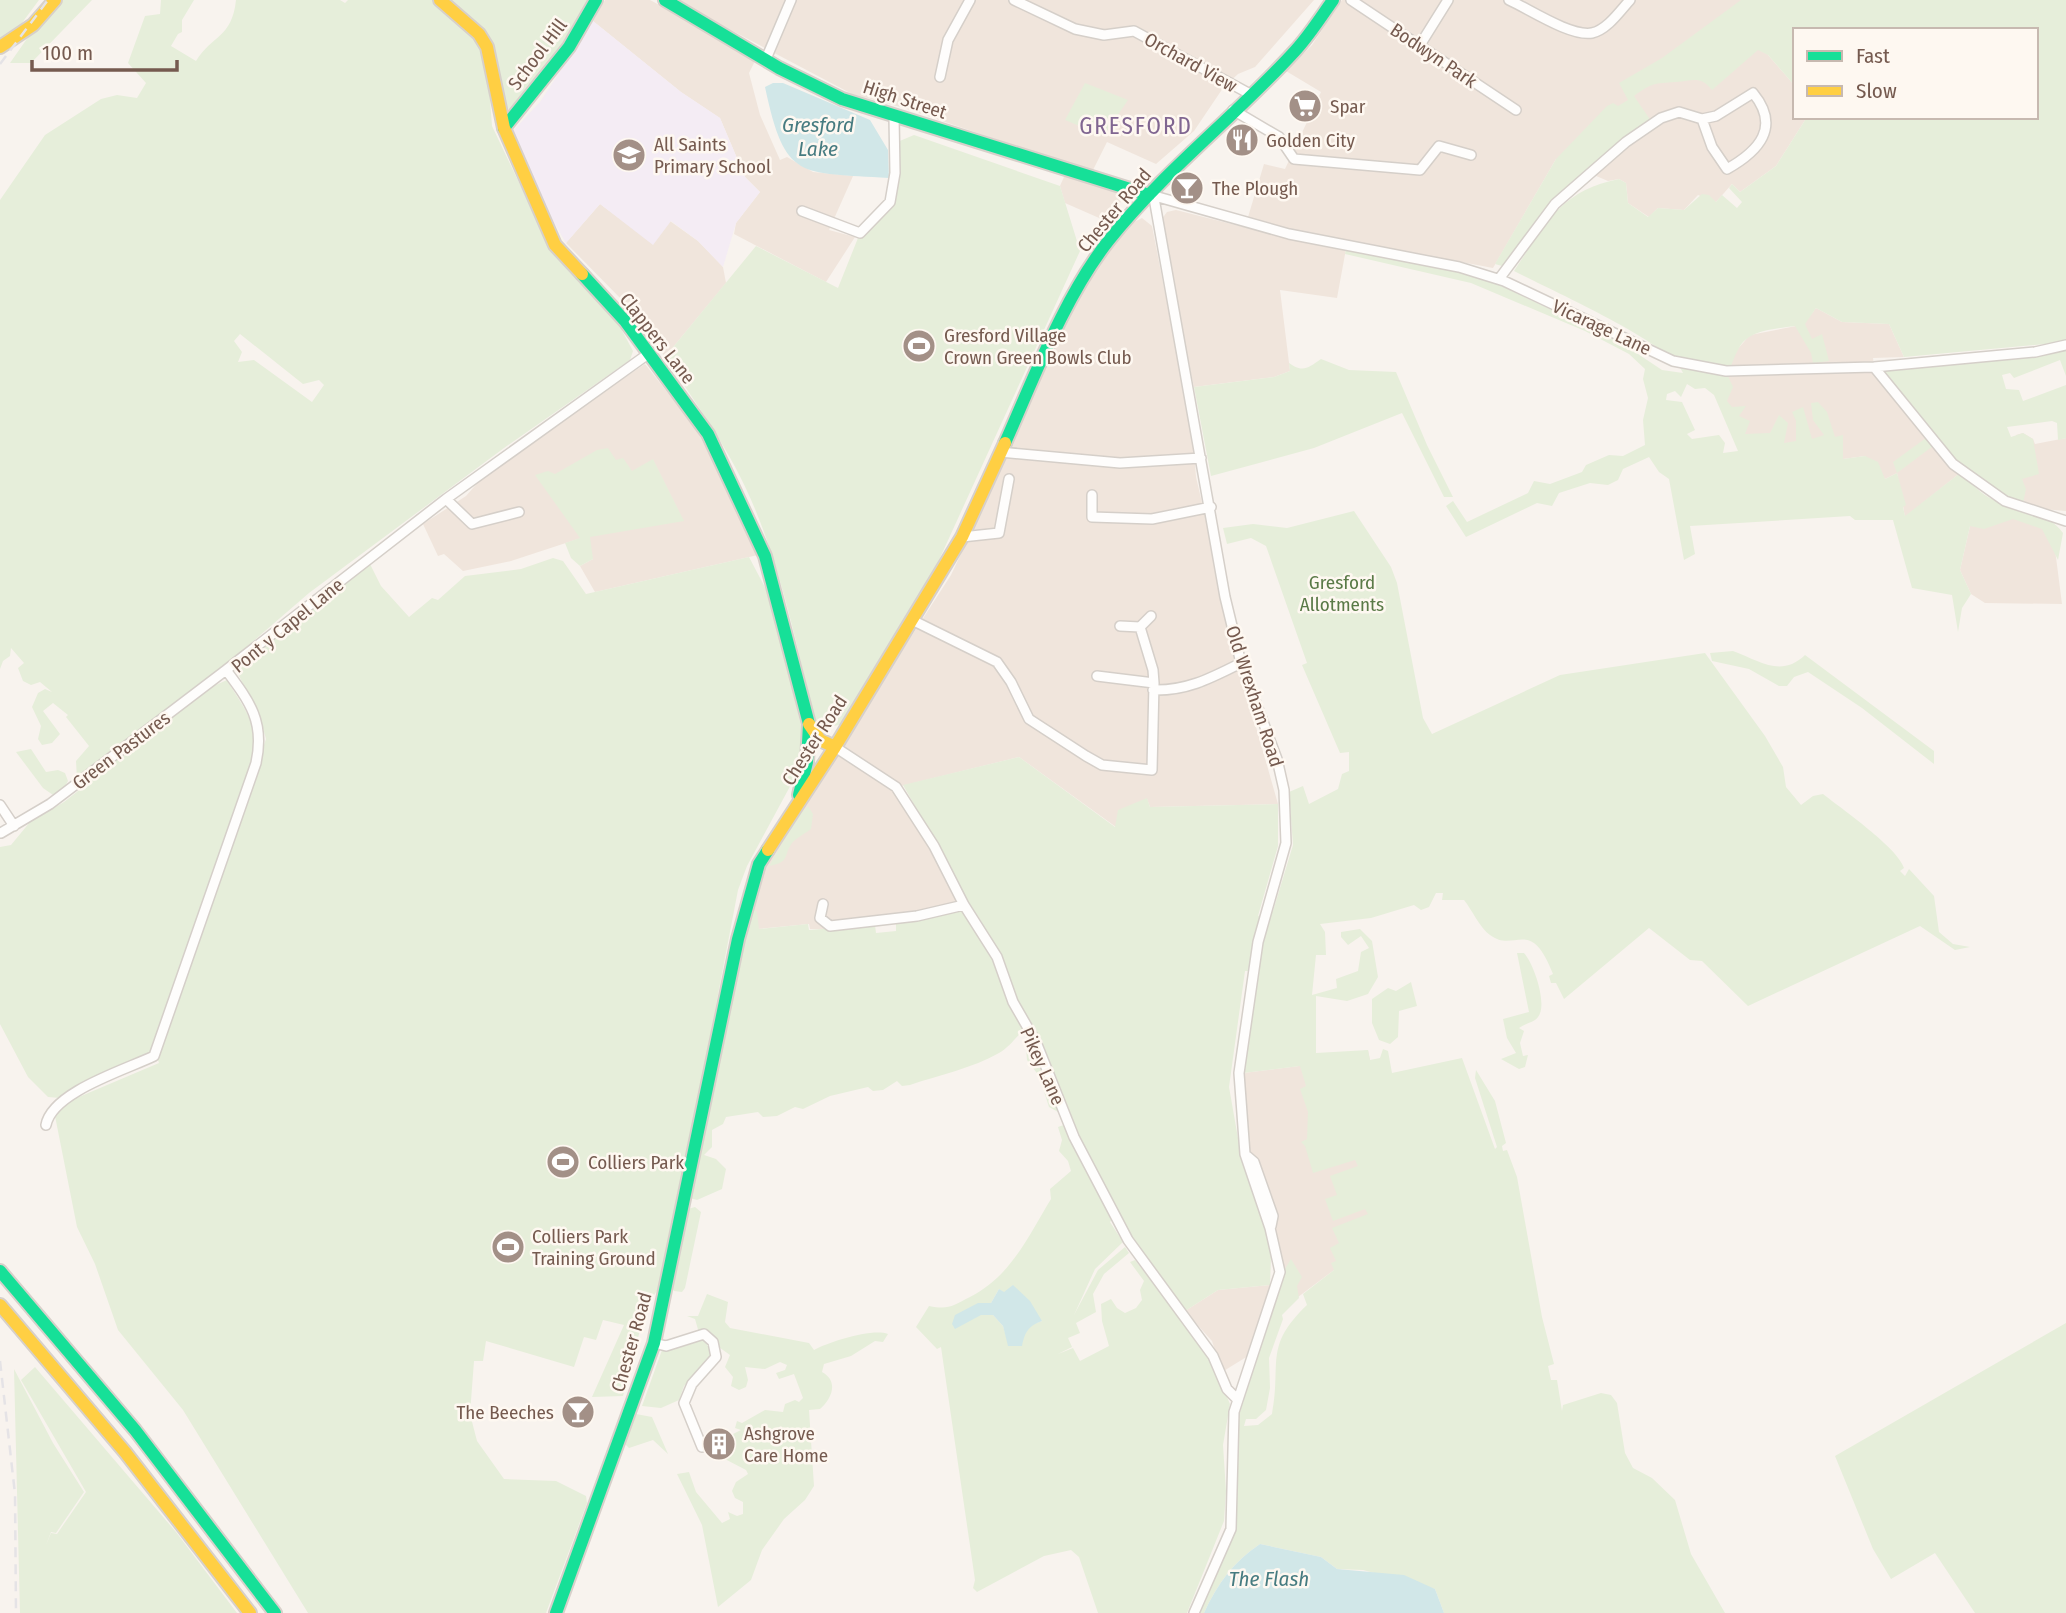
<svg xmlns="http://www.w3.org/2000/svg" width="2066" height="1613" viewBox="0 0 2066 1613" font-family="'Fira Sans Condensed',sans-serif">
	<rect width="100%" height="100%" fill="#f8f3ee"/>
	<path fill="#f0e5dc" d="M605 0H650L753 55 754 63 749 73 760 115 780 160 787 157 813 172 853 176 829 230 855 237 826 282 734 234 736 223 760 192 745 177 720 118 681 92 593 21Z
		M674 0H1314L1255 67 1238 74 1223 88 1194 131 1156 164 1107 142 1092 172 904 108 852 94Z
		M1342 0H1773L1768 55 1795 86V117H1807L1776 166 1740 192 1732 184 1716 202 1698 195 1684 210 1658 208 1649 217 1628 203 1626 183 1619 179 1608 181 1556 159 1493 268 1283 228 1248 217 1264 164 1285 169 1321 92 1286 71 1312 45Z
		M1075 175 1124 193 1115 216 1106 221 1065 203 1060 186 1064 177Z
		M600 204 633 228 670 221 698 241 723 267 726 283 665 357 623 301 566 243Z
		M1176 210 1291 239 1346 249 1337 298 1280 290 1290 371 1274 377 1194 387 1163 241 1161 220 1167 212Z
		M1142 218 1152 226 1193 437 1196 477 1245 688 1278 804 1150 807 1147 799 1116 827 1019 757 893 788 970 905 965 910 827 929H810L809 924 758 929 753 908 765 869 780 839 951 575 1013 443 1051 351 1088 277 1130 224Z
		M1816 308 1842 322 1889 324 1904 357 1873 358 1875 373 1960 473 1905 517 1897 473 1885 479 1865 456 1843 459 1842 436 1809 447 1742 446 1712 378 1750 335 1796 326 1806 321Z
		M645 364 694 426 731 493 758 555 595 592 580 566 593 559 581 538 511 561 463 571 444 554 438 556 423 524 466 496 481 479 570 414Z
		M2023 433 2033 439 2035 444 2066 438V511L2042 509 2023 503 2016 435Z
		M2013 513 2052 526 2062 604 1985 603 1971 594 1960 570 1970 526Z
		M1368 1050 1376 1089 1418 1196 1334 1270 1294 1300 1251 1161 1243 1073 1299 1066Z
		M1270 1285 1248 1356 1222 1372 1212 1341 1185 1311 1218 1290Z"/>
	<path fill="#f4ecf4" d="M593 21 681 92 720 118 745 177 760 192 736 223 723 267 698 241 671 221 653 245 600 204 566 243 548 212 512 132 540 102Z"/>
	<path fill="#e6eeda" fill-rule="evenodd" d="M0 0H39L10 39 0 40Z
		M54 0H92L31 63H10Z
		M161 0H194L182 20V32L178 34 171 46 196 61C212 35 232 38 236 0H340L345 3 348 0H434L472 36 480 47 489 86 492 126 525 195 565 265 612 312 633 351 630 360 504 448 309 593 228 663 77 779 76 761 89 746 66 717 68 715 53 703 43 711 60 734 52 743 42 745 38 739 41 726 32 707 38 693 45 689 52 692 40 682 31 685 23 681 18 668 24 663 11 648 10 656 3 661 0 669V200L45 135 101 99 117 95 137 98 146 83 128 63 145 16 160 14ZM240 334 303 384 319 380 324 385 312 402 254 360 238 362 242 352 234 341Z
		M451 0H588L555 55 510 110 504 105C497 42 497 43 451 0Z
		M1741 0H2066V342L1904 357 1889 324 1842 322 1816 308 1805 324 1812 339 1822 334 1829 361 1813 363 1811 353 1795 326C1776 329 1749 329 1739 348 1734 356 1732 365 1727 374L1733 387 1727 401 1732 407 1746 406 1739 416 1750 421 1745 434 1770 433 1779 415 1788 423 1784 443 1796 441V421L1792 412 1803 407 1812 439 1824 435 1813 420 1811 403 1818 402 1827 412 1835 437 1843 435V459L1865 456 1878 462 1885 479 1897 473 1893 462 1926 438 1933 446 1897 473 1906 505 1903 507 1905 516 1960 473C1972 483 1980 494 1994 500 2020 513 2045 509 2063 533L2058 560 2042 529 2013 519 1984 529 1970 526 1960 570 1971 594 1962 608 1958 632 1952 595 1912 588 1893 520H1855L1850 516 1690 526 1695 554 1684 560 1669 479 1659 472 1649 457 1623 469 1618 480 1608 485 1590 483 1559 493 1552 506 1537 503 1466 537 1446 506 1453 501 1467 522 1528 493 1534 481 1550 484 1582 472 1586 465 1609 455 1623 456 1645 445 1643 420 1648 398 1643 379 1645 369 1629 354 1585 331 1471 283 1345 254 1346 249 1459 270 1487 279 1623 344 1662 370 1683 373C1673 344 1546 288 1514 271 1545 225 1559 191 1619 179L1626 183 1628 203 1648 217 1658 208 1684 210 1702 194 1709 195 1716 202 1722 195 1737 208 1742 202 1729 188 1732 184 1740 192 1776 166 1807 117H2036V30H1795V86L1768 55 1758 50 1712 90C1700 75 1693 81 1676 82 1654 84 1653 82 1634 96L1651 121 1563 190 1502 266 1495 264 1556 159 1607 106 1613 103 1618 106 1628 100 1619 83 1662 58ZM1687 384 1695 389 1705 388 1714 395 1738 451 1723 453 1725 443 1719 435 1692 439 1687 434 1695 430 1682 402 1666 400 1667 394 1675 391 1681 397Z
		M1085 83 1128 100 1104 136 1065 120Z
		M914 135 1060 186 1080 251 934 571 849 712 839 725 822 728 815 719C797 649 783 576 755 509 733 454 697 405 665 357L756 246 838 288 860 233 890 202 895 143Z
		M2066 349V376L2060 360 2014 378 2010 373 2002 375 2006 389 2019 390 2023 401 2066 385V438L2058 440 2057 423 2052 421 2007 427 2011 437 2023 433 2033 439 2039 474 2022 479 2026 489 2023 503C1959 483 1920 421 1880 371Z
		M1321 359 1349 370 1396 372 1427 445 1453 497H1444L1402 413 1314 448 1211 476 1194 387 1274 377 1290 371 1289 363C1303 373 1308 368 1321 359Z
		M608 448 616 460 623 458 632 471 653 459 684 521 590 537 593 559 580 566 571 558 565 543 580 538 535 475 548 471 555 474 597 450Z
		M1354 511 1391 567 1397 583 1423 718 1432 734 1560 675 1705 653 1765 736 1783 767 1786 787 1801 805 1813 796 1823 794C1842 809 1898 848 1904 868L1900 871 1905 876 1909 869 1934 896 1939 932 1953 944 1970 947 1955 950 1920 926 1748 1006 1702 961 1690 960 1649 928 1564 999 1556 983H1551L1549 976 1553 974C1530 915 1515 954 1490 935 1480 928 1472 910 1464 900H1442L1443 893H1436L1429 907 1421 910 1414 905 1371 918 1320 924 1325 932 1326 955H1316L1312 995 1337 988 1336 979 1358 971 1361 952 1369 948 1361 936 1348 945 1341 937V932L1360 929 1372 941 1378 977 1368 994 1347 1001 1316 996V1053L1368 1050 1370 1060 1380 1058 1383 1049 1388 1051 1392 1073 1462 1058 1495 1149 1497 1147 1475 1078 1476 1070 1495 1101 1506 1143 1502 1146 1503 1151 1507 1150 1517 1177 1542 1317 1554 1364 1548 1366 1551 1380H1557L1562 1411 1563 1405 1601 1393 1611 1395 1617 1403 1625 1453 1633 1468 1652 1478 1675 1500 1691 1554 1725 1613H1444L1435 1589 1363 1570 1337 1569 1321 1557 1260 1544C1234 1561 1217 1584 1204 1613H1196L1236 1529 1235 1428 1283 1272 1291 1259 1302 1277 1297 1286 1299 1298 1282 1315 1283 1319 1269 1358 1270 1388 1266 1410 1256 1419H1246L1244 1426 1258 1425 1272 1414C1282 1363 1263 1347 1307 1305L1303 1294 1334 1270 1331 1263 1336 1261 1330 1248 1339 1243 1332 1228 1368 1214 1365 1209 1333 1221 1325 1199 1337 1195 1330 1176 1358 1166 1355 1160 1313 1173 1305 1146 1301 1142 1307 1139 1308 1112 1300 1089 1306 1086 1300 1066 1243 1073 1258 971H1245L1229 1087 1242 1161 1265 1226 1271 1257 1270 1285 1218 1290 1185 1311 1141 1251 1117 1213 1110 1222 1123 1242 1095 1269 1074 1315 1098 1270 1125 1247 1129 1253 1104 1274 1093 1294 1096 1312 1076 1323 1080 1333 1068 1338 1072 1347 1058 1354 1073 1348 1080 1361 1109 1346 1102 1321 1101 1304 1111 1299 1117 1308 1125 1313 1136 1308 1142 1300 1140 1290 1144 1281 1130 1262 1135 1260 1209 1355 1230 1404 1223 1445 1226 1491 1224 1521 1187 1613H1098L1079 1557 1071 1550 1044 1556 977 1592 973 1588 975 1580 941 1347 937 1349 916 1327 929 1306C949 1310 952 1306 970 1297 1011 1276 1028 1237 1051 1199L1050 1189 1071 1171 1068 1161 1059 1151 1062 1140 1058 1127 1072 1122 1067 1104 1060 1113 1049 1107 1039 1076 1027 1060 1026 1047 1037 1033 1032 1024C1019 1031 1013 1045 999 1053 973 1068 939 1075 910 1085L902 1086 897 1081 883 1090 873 1091 868 1087 830 1096 803 1109 795 1107 777 1116 763 1117 758 1112 726 1117 723 1124 712 1130V1147L704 1155 716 1159 726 1169 722 1189 697 1200 690 1198 711 1088 720 1063 718 1052 753 908 757 912 759 929 808 924 809 930 875 925 876 933 896 931V923L964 911 986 947C992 922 964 905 959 883L903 785 1019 757 1115 827 1118 810 1147 798 1150 807 1278 804V846L1258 916 1273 911 1293 845 1289 792 1303 786 1309 804 1338 789 1342 774 1349 771V752L1340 753 1302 665 1307 663 1266 546 1251 538 1227 544 1223 528 1253 524 1287 528ZM999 1289 1042 1321 1031 1325 1009 1346 1003 1326 993 1315H981L985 1305 991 1303Z
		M749 557 770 597 804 738 801 766 747 866 738 890 663 1282 646 1307 623 1396 592 1397 624 1325 603 1320 596 1340 584 1337 574 1367 486 1341 483 1361H474L470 1414 477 1441 504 1479 556 1481 586 1496 587 1503 546 1613H308L183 1410 118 1330 95 1264 77 1227 55 1116 67 1102 159 1063 157 1057 266 739 260 717 236 670 370 564 381 586 409 617 432 598 438 600 465 576 521 569 553 558 563 561 586 594Z
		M1733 651C1760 661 1781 678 1805 655L1934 751V764L1862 708 1808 672 1794 677 1787 686H1779L1749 669 1712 661 1710 653Z
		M227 680C241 704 259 724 254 753L150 1052 144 1058 60 1098 48 1097 28 1077 0 1024V847L11 845 30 822 64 802 209 688Z
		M31 749 46 772 58 770 65 773 68 781 62 792 53 795 43 788 16 752Z
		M808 806 813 814 811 829C806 833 796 838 792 843 783 855 791 862 769 866L798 816Z
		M1517 953H1524C1534 964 1548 1005 1538 1017 1534 1023 1525 1023 1519 1028L1524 1031 1520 1043 1523 1056 1528 1055 1525 1067 1519 1069 1501 1059 1516 1053 1507 1038 1503 1019 1529 1012Z
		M1411 982 1417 1006 1399 1011 1398 1037 1390 1044 1379 1040 1372 1023V999L1388 988 1396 991Z
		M695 1207 701 1212 685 1288 682 1292 674 1291 671 1286 688 1209Z
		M707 1294 728 1302 725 1322 730 1328 809 1343 814 1350C829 1342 872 1328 888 1334L883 1342 875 1341 851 1356 824 1364 822 1372C839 1381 832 1399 820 1409L809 1410 814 1486 805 1500 784 1519 762 1550 751 1580 718 1607 702 1525 677 1474 689 1472 696 1492 722 1523 730 1519 728 1512 737 1516 743 1514V1502L735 1498 732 1491 736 1482 748 1474 746 1470 721 1457 730 1455 732 1450 725 1443 729 1436 741 1430 735 1428 737 1421 742 1423 765 1410 783 1412 785 1404 795 1400 799 1402 803 1398 794 1374 779 1379 776 1373 785 1370 787 1365 780 1362 765 1369 745 1367 748 1380 746 1387 739 1390 731 1386 733 1377 725 1367 730 1355 699 1333 695 1319 687 1316H698Z
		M2066 1323V1613H1975L1935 1553 1891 1579 1873 1549 1835 1456Z
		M703 1339 710 1349 711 1359 684 1386 679 1400 661 1408 642 1406 662 1350Z
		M35 1367 176 1532 237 1613H20L14 1369 53 1443 84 1492 56 1533 51 1532 46 1545 51 1533 57 1534 86 1492 21 1380Z
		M636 1414 652 1417 668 1454 653 1440 629 1448 625 1444Z"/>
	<path fill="#d1e7e8" d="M773 83H783L870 120 888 150 889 178C800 172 785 182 765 87Z
		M1013 1285 1030 1301 1042 1321C1028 1326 1025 1332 1022 1346H1008L1003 1326 993 1315H981L955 1329 952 1324 955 1315 978 1303H991L999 1289 1004 1292Z
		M1260 1544 1321 1557 1337 1569 1404 1575 1435 1589 1444 1613H1204C1217 1584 1234 1561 1260 1544Z"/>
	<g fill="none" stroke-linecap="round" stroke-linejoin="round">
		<defs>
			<path id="street" d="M1014 0 1075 29 1104 35 1134 31 1250 94
				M1351 0 1516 110
				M1509 0C1529 9 1571 37 1592 33 1607 30 1620 11 1630 0
				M1420 45 1448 0
				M766 59 791 0
				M940 77 948 40 970 0
				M1233 110 1279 137 1294 159 1420 170 1439 146 1471 155
				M1151 195 1289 234 1459 267 1504 281 1673 361 1726 371 1874 367 2035 352 2066 345
				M1154 198 1225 597 1241 663 1277 759 1284 790 1286 843 1258 942 1239 1073 1245 1154 1270 1228 1280 1272 1234 1412 1231 1529 1194 1613
				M802 211 860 233 890 202 895 173 894 117
				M1499 279 1555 204 1626 142 1661 118 1679 112 1702 119 1716 116 1753 93C1781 127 1759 151 1727 169L1712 147 1702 119
				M1874 367 1953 464 2005 501 2066 521
				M1000 452 1120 463 1201 458
				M1092 495V517L1152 519 1211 507
				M446 499 472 524 519 512
				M962 537 999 533 1009 479
				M912 620 997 662 1011 682 1029 719 1086 756 1102 765 1152 770 1154 683 1097 676
				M1120 626 1140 627 1151 616
				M1140 627 1153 670 1154 683
				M1153 690C1187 691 1211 678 1241 663
				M835 747 896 787 934 846 964 905 997 957 1013 1002 1036 1042 1074 1137 1128 1240 1213 1356 1227 1389 1238 1400
				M0 805 14 826
				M1 833 50 804 226 670
				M823 904 820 918 830 926 917 916 964 905
				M46 1125C52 1092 125 1070 154 1056L256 763C265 722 250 702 226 670L446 499 648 354
				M1247 1156 1254 1162 1273 1216 1271 1226
				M654 1343 666 1346 704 1334 713 1342 716 1357 692 1384 684 1403 702 1447"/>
			<path id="fast" d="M665 0 779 68 842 99 1149 195
				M504 128 569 47 596 0
				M582 274 625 321 708 434 765 556 809 724 807 762 799 795
				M1005 443C1034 378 1064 297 1109 240 1164 171 1235 117 1295 51 1309 36 1321 17 1333 0
				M0 1271 135 1430 275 1613
				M556 1613 654 1343 738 939 759 864 768 850"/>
			<path id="slow" d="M440 0 479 34 487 47 504 128 555 245 582 274
				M0 47 33 25 55 0
				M809 724 820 740 835 747
				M768 850 835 747 962 537 1005 443
				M0 1305 125 1452 250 1613"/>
		</defs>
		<use href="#street" stroke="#d5cfc9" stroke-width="12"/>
		<use href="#fast" stroke="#d7d0ca" stroke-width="16"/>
		<use href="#slow" stroke="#d7d0ca" stroke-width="16"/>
		<use href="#street" stroke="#fefdfc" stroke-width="9"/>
		<use href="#fast" stroke="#16e098" stroke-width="12"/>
		<use href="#slow" stroke="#ffcf43" stroke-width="12"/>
		<path stroke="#e5e3e6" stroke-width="2.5" stroke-dasharray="10 7" stroke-linecap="butt" d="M0 64 48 0
			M0 1361 15 1494 16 1613"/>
	</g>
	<defs>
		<symbol id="supermarket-disc" viewBox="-11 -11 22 22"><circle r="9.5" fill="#a39087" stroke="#fef8f1"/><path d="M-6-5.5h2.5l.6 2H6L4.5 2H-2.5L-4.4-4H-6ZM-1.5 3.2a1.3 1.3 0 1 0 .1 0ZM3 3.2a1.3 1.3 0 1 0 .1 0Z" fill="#fff"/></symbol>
		<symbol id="restaurant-disc" viewBox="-11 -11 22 22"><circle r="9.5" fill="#a39087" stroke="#fef8f1"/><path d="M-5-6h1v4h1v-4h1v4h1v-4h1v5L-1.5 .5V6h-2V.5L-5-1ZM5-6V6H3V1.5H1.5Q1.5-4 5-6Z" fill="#fff"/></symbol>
		<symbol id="school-disc" viewBox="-11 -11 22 22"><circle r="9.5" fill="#a39087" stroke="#fef8f1"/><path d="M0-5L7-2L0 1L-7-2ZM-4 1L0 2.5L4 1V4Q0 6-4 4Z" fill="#fff"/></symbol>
		<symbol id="bar-disc" viewBox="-11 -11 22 22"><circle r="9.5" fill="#a39087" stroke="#fef8f1"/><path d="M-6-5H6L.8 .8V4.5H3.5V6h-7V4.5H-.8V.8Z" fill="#fff"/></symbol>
		<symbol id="stadium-disc" viewBox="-11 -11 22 22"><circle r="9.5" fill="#a39087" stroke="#fef8f1"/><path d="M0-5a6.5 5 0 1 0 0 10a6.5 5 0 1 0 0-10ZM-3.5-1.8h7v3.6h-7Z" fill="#fff"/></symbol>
		<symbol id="building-disc" viewBox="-11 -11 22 22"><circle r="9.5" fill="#a39087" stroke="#fef8f1"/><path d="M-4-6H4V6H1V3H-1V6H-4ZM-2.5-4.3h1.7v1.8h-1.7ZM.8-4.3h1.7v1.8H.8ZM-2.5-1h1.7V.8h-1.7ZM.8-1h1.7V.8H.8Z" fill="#fff"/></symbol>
	</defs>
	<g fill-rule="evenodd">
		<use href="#supermarket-disc" x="1286" y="87" width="38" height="38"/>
		<use href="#restaurant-disc" x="1223" y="121" width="38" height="38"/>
		<use href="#school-disc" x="610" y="136" width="38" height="38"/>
		<use href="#bar-disc" x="1168" y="169" width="38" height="38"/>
		<use href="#stadium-disc" x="900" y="327" width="38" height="38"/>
		<use href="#stadium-disc" x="544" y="1143" width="38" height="38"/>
		<use href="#stadium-disc" x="489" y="1228" width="38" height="38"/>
		<use href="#bar-disc" x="559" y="1393" width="38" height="38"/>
		<use href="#building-disc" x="700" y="1425" width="38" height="38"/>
	</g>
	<g text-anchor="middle" stroke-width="5" stroke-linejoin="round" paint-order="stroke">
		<g font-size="19" fill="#755a4f" stroke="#fef8f1">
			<text transform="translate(537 54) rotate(-53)" y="7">School Hill</text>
			<text transform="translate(1434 55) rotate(34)" y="7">Bodwyn Park</text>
			<text transform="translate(1191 62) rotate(29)" y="7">Orchard View</text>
			<text transform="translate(905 99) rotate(18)" y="7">High Street</text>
			<text transform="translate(1114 210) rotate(-50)" y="7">Chester Road</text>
			<text transform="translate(1602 327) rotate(25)" y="7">Vicarage Lane</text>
			<text transform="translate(658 338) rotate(52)" y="7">Clappers Lane</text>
			<text transform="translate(287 625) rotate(-39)" y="7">Pont y Capel Lane</text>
			<text transform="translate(1255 696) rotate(72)" y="7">Old Wrexham Road</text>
			<text transform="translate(814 740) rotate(-57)" y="7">Chester Road</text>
			<text transform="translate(121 750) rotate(-37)" y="7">Green Pastures</text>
			<text transform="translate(1043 1066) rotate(66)" y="7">Pikey Lane</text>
			<text transform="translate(631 1342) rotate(-74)" y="7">Chester Road</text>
		</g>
		<g font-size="19" fill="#755a4f" stroke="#fef8f1" text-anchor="start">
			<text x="1330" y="113">Spar</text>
			<text x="1266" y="147">Golden City</text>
			<text x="654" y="151">All Saints<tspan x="654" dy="22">Primary School</tspan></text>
			<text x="1212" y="195">The Plough</text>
			<text x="944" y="342">Gresford Village<tspan x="944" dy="22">Crown Green Bowls Club</tspan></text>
			<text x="588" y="1169">Colliers Park</text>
			<text x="532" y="1243">Colliers Park<tspan x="532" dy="22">Training Ground</tspan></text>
			<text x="554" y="1419" text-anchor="end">The Beeches</text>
			<text x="744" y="1440">Ashgrove<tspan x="744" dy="22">Care Home</tspan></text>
		</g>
		<g font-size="19" fill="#5a7a47" stroke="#fef8f1">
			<text x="1342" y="589">Gresford<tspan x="1342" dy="22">Allotments</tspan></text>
		</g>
		<g font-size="21" font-style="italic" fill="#467b80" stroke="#fef8f1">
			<text x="818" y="132">Gresford<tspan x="818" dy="24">Lake</tspan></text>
			<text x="1269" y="1586">The Flash</text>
		</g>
		<g font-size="23" letter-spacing="2" fill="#806691" stroke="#fef8f1">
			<text x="1136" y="134">GRESFORD</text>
		</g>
	</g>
	<rect x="1793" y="28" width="245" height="91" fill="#fef8f1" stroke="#c7b9b0" stroke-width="2"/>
	<rect x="1807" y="51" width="35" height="10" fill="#16e098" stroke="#c7b9b0" stroke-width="2"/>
	<text x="1856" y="63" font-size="21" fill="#755a4f">Fast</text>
	<rect x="1807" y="86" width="35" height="10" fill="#ffcf43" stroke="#c7b9b0" stroke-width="2"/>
	<text x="1856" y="98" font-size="21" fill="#755a4f">Slow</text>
	<path d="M32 60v10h145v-10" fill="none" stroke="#755a4f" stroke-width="3.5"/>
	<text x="42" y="60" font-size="21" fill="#755a4f" stroke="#fef8f1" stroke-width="5" paint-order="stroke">100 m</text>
</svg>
